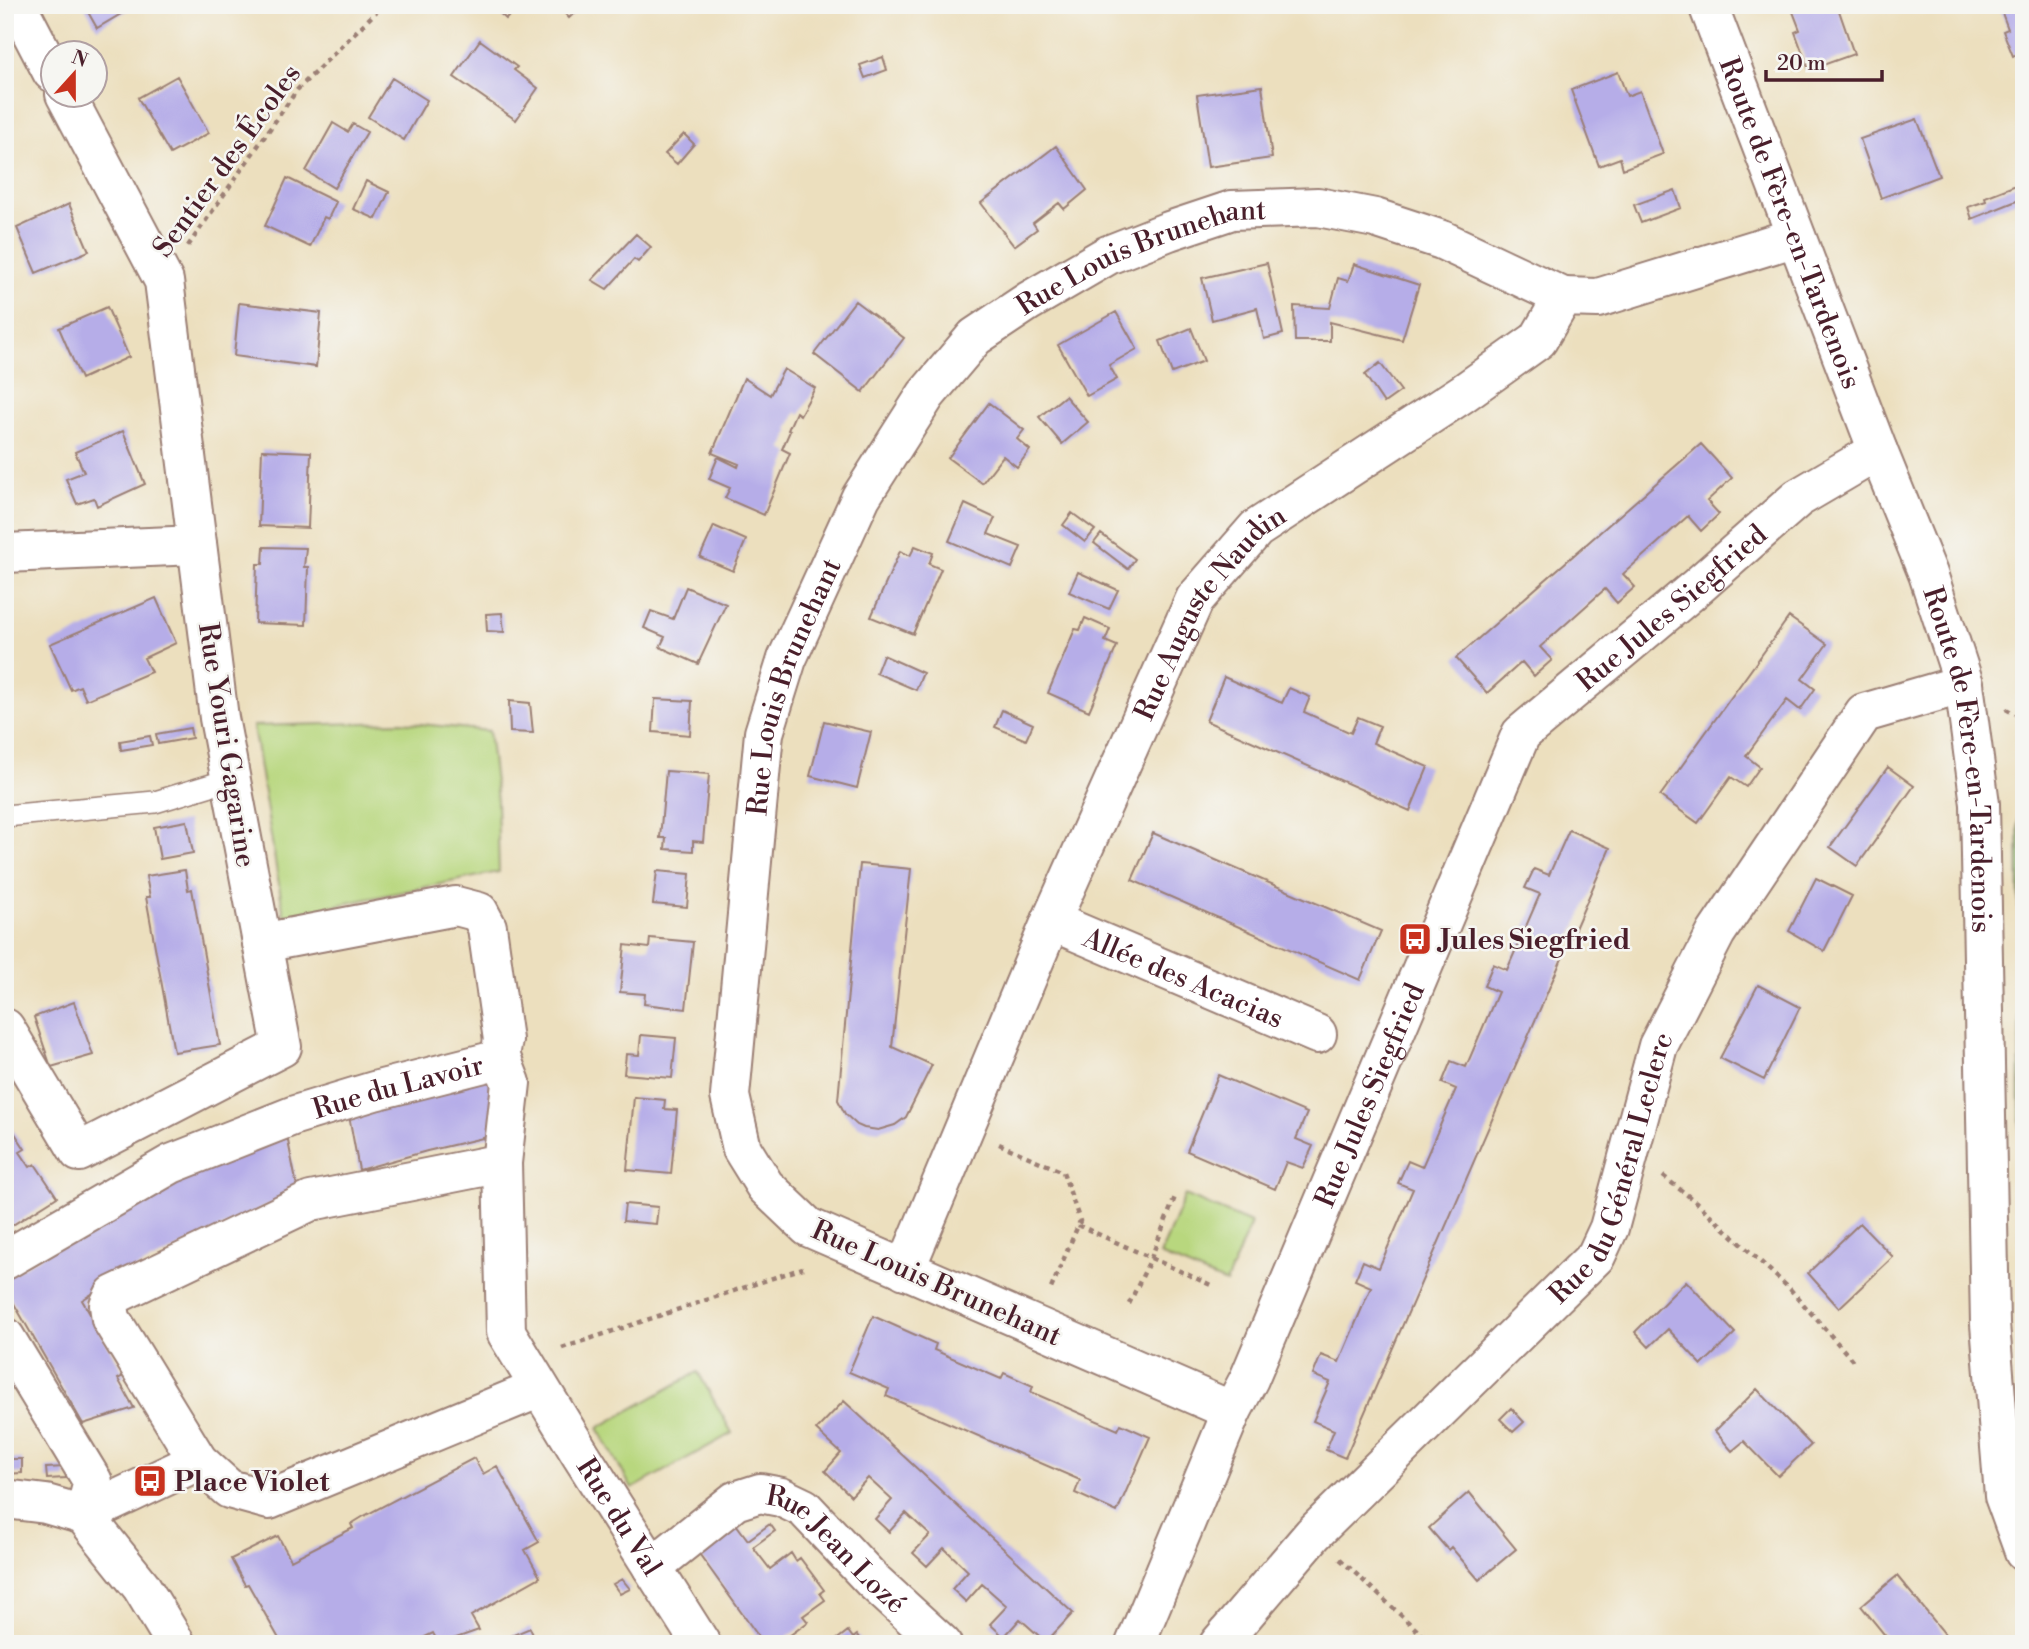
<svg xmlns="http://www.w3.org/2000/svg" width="2029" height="1649" viewBox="0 0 2029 1649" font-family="'Libre Bodoni',serif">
	<rect width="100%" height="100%" fill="#f6f6f2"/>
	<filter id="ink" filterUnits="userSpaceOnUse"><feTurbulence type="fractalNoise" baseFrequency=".0143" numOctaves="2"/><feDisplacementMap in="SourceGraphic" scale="14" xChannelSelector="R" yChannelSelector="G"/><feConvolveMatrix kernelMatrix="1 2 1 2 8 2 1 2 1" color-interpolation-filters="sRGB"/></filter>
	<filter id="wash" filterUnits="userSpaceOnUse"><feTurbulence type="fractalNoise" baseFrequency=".00686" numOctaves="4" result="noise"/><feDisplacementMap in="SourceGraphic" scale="28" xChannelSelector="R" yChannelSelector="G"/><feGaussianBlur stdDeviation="1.57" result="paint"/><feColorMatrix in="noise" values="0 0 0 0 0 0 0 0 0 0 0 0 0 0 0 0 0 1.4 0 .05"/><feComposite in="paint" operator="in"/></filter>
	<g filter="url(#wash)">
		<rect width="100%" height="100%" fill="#ecdfbe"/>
		<path fill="#b8d77e" stroke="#817b54" stroke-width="2" d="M401 722 489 731 497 801 499 872 284 916 253 726Z
			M1185 1195 1251 1223 1226 1283 1160 1255Z
			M698 1372 732 1433 632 1489 598 1428Z"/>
		<path fill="#92b86d" stroke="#6e6c4c" stroke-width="2" d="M2018 757 2024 761V1500L2022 1497Z"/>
		<g id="blocks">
			<path fill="#b6ade8" d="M84 5H136L97 28Z
				M491 5H520L506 19Z
				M557 5H577L580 8 569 18Z
				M1803 5H1837L1854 54 1809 70 1795 32 1800 30 1792 9Z
				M1999 5H2024V52L2013 56 2003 31 2008 29Z
				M480 40 517 67 514 70 538 88 516 120 454 77Z
				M883 57 887 70 865 78 860 65Z
				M1618 72 1627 96 1640 91 1663 154 1623 169 1620 158 1599 166 1571 90Z
				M177 76 209 133 170 154 138 98Z
				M392 78 427 100 404 140 368 117Z
				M1262 86 1272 158 1208 167 1197 95Z
				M1917 119 1939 176 1881 198 1860 139Z
				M333 123 348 132 353 124 367 132 334 188 306 171Z
				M684 134 694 144 677 164 665 154Z
				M1056 146 1087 190 1064 209 1059 203 1033 223 1037 229 1014 246 981 203Z
				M287 178 336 202 328 219 324 217 310 247 265 226Z
				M366 181 389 192 376 219 353 209Z
				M2024 182V198L1972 219 1968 207 1986 201 1985 197Z
				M1675 190 1681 208 1641 223 1634 205Z
				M69 204 89 251 36 273 17 228Z
				M636 234 651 247 638 262 634 259 607 289 592 280Z
				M1267 263 1283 334 1264 339 1257 308 1212 320 1202 278Z
				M1354 264 1419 285 1402 340 1330 322V341H1295L1294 306 1330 308 1338 278 1348 281Z
				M855 301 904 338 863 392 814 354Z
				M239 303 321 313 316 367 234 356Z
				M107 307 129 357 81 379 59 328Z
				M1116 312 1137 349 1109 365 1117 379 1087 396 1058 345Z
				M1191 328 1204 361 1172 373 1160 341Z
				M1380 363 1401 391 1384 403 1365 375Z
				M784 369 815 388 800 415 796 412 788 430 790 431 782 449 790 453 764 515 725 498 730 488 709 479 718 457 738 467 739 464 712 453 744 378 770 395Z
				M1065 396 1088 422 1062 444 1039 417Z
				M989 403 1024 430 1017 439 1030 450 1017 467 1003 456 982 483 948 458Z
				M123 431 145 484 97 506 94 498 77 504 66 479 84 472 75 452Z
				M1701 444 1732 478 1707 501 1719 514 1701 531 1688 516 1623 574 1635 587 1617 603 1605 589 1540 647 1552 660 1534 676 1522 662 1487 693 1456 658Z
				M262 450 311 452 308 528 259 526Z
				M965 504 995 518 988 534 1021 547 1012 568 949 541Z
				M1072 513 1095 530 1085 542 1063 525Z
				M714 526 746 540 733 571 700 557Z
				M1101 534 1135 559 1128 569 1094 543Z
				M915 546 933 553 929 564 941 569 913 634 871 617 900 551 910 556Z
				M264 547 306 548 304 567H308L306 625 255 623 257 564H263Z
				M1078 572 1118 590 1109 609 1069 592Z
				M686 587 726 604 698 664 660 647 665 637 644 628 651 611 673 619Z
				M156 598 176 643 144 658 151 672 86 700 80 686 71 690 50 644Z
				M502 613 504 632 487 631 486 614Z
				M1789 617 1827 644 1802 679 1815 689 1800 710 1787 700 1746 756 1760 767 1746 787 1731 777 1698 823 1660 796Z
				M1085 618 1110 629 1105 641 1117 646 1089 711 1048 693 1075 629 1080 630Z
				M883 655 923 673 916 690 876 673Z
				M1224 677 1282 703 1289 688 1310 697 1304 712 1351 733 1358 717 1380 726 1373 743 1428 767 1410 811 1206 721Z
				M655 699 692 701 690 735 653 732Z
				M509 701 530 703 533 733 510 732Z
				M1002 710 1033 724 1026 740 995 727Z
				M824 721 871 732 857 788 810 776Z
				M190 728 192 738 158 744 156 734Z
				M150 736 152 745 121 750 120 741Z
				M1888 767 1914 786 1857 866 1830 847Z
				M666 771 709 774 703 842 693 841V851L665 849 666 838H660Z
				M187 821 193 853 160 859 154 827Z
				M1569 830 1610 848 1345 1458 1326 1450 1334 1430 1313 1421 1330 1382 1313 1375 1321 1355 1339 1362 1371 1287 1355 1280 1363 1261 1379 1268 1413 1189 1398 1183 1408 1161 1422 1167 1456 1089 1442 1083 1451 1061 1466 1067 1498 992 1484 986 1493 964 1507 970 1540 894 1525 888 1534 869 1549 875Z
				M1153 833 1381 931 1360 980 1132 880Z
				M860 864 911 869 892 1047 932 1065 906 1117 895 1125 878 1130 864 1128 857 1125 845 1114 838 1100Z
				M185 870 188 890 192 889 220 1045 174 1052 146 897H150L146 876Z
				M657 871 690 874 687 907 653 904Z
				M1816 878 1852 896 1824 951 1789 931Z
				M650 938 693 942 686 1009 644 1004 645 994 620 992 625 945 649 948Z
				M1758 985 1800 1007 1764 1080 1720 1058Z
				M74 1002 93 1055 51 1067 34 1017Z
				M641 1035 676 1038 672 1078 624 1074 626 1054 639 1055Z
				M497 1073 500 1134 427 1151 359 1170 348 1110Z
				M1218 1075 1307 1113 1296 1139 1313 1146 1303 1168 1286 1162 1275 1189 1187 1151Z
				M634 1097 665 1100 664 1109 677 1110 671 1174 627 1170Z
				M5 1118 25 1149 20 1152 30 1167 35 1164 57 1197 11 1226 5 1216Z
				M286 1131 298 1191 128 1272 82 1300 125 1375 118 1379 134 1408 83 1424 5 1288V1278L158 1186Z
				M625 1204 658 1207 656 1224 623 1221Z
				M1860 1223 1893 1257 1839 1308 1808 1273Z
				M1686 1281 1735 1333 1702 1365 1668 1329 1649 1347 1635 1332Z
				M873 1316 936 1344 934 1350 1001 1379 1004 1373 1033 1386 1031 1392 1118 1430 1121 1424 1150 1437 1117 1512 1075 1493 1080 1480 886 1396 889 1389 849 1372Z
				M1757 1389 1811 1445 1778 1476 1744 1441 1732 1451 1715 1431Z
				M844 1401 1073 1613 1046 1642 1020 1619 1004 1637 990 1624 1007 1606 982 1584 966 1602 952 1589 968 1571 944 1548 927 1566 913 1553 930 1535 906 1513 889 1532 875 1519 892 1500 868 1478 851 1496 825 1471 841 1453 816 1430Z
				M1511 1408 1524 1422 1513 1432 1500 1419Z
				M474 1458 483 1474 497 1466 539 1542 525 1550 540 1577 471 1616 479 1630 439 1644 433 1633 425 1637 427 1640 419 1644H282L248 1584 245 1585 231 1559 278 1536 291 1560 353 1528 351 1524 364 1516Z
				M5 1459H22V1473L5 1474Z
				M65 1467 66 1478 47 1479 46 1468Z
				M1469 1492 1516 1549 1479 1580 1451 1547 1448 1550 1429 1528Z
				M733 1520 748 1540 770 1524 775 1531 753 1547 770 1569 791 1553 796 1561 800 1558 824 1590 820 1593 825 1600 803 1616 808 1622 778 1644H764L695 1548Z
				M1897 1576 1945 1634 1933 1644H1892L1861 1606Z
				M622 1579 630 1589 620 1594 613 1584Z
				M530 1628 537 1644H515L511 1636Z
				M848 1631 853 1638 857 1635 863 1644H831Z"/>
		</g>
	</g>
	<g filter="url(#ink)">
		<use href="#blocks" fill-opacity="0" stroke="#9b7f74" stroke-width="2"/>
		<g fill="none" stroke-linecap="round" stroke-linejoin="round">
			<defs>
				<path id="service" d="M5 816 155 802 231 779"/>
				<g id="minor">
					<path d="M25 20 52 72"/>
					<path d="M5 553 197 545"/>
					<path id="s1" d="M1051 921 1317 1034"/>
					<path d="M5 1028 79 1152 282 1047 219 718 164 281 65 94"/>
					<path d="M500 1055 511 1083 502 1163"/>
					<path id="s2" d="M5 1260 171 1164 295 1115 374 1091 496 1060 500 1055 503 1040 487 927 479 912 456 906 262 943"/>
					<path id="s3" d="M905 1270 1051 921 1195 599 1256 529 1462 394 1538 340 1563 297 1598 298 1796 237"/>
					<path d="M5 1337 93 1482 84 1515"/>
					<path id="s4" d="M540 1388 269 1500 229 1489 198 1461 111 1319 109 1305 114 1295 311 1201 502 1163 506 1332 581 1455 701 1644"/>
					<path id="s5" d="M1232 1411 808 1227 765 1186 742 1149 730 1096 764 733 787 659 861 497 926 395 975 337 1029 301 1108 255 1169 231 1232 210 1318 207 1375 218 1442 240 1563 297"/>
					<path d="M5 1499 46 1504 84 1515 141 1586 176 1644"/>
					<path d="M84 1515 198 1461"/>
					<path id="s6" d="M652 1567 735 1501 760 1493 781 1497 804 1508 872 1580 942 1644"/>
					<path id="s7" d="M1135 1644 1232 1411 1249 1379 1521 734 1698 586 1798 498 1878 451"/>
					<path id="s8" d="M1219 1644 1313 1534 1596 1256 1609 1228 1658 1046 1716 933 1864 713 1964 684"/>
				</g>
				<g id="secondary">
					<path id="s9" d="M1708 5 1878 451 1928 574 1964 684 1980 804 1990 1324 2004 1496 2024 1551"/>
				</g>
			</defs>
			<use href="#service" stroke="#9b7f74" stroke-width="24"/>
			<use href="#minor" stroke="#9b7f74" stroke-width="42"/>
			<use href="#secondary" stroke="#9b7f74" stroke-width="42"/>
			<path stroke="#9b7f74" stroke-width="4.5" stroke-dasharray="5 5" stroke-linecap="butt" d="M188 246 297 90 383 5
				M2006 709 2024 719
				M999 1144 1063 1172 1080 1221 1050 1291
				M1663 1176 1696 1202 1790 1289 1854 1362
				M1078 1225 1213 1286
				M1129 1304 1151 1258 1175 1197
				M562 1348 803 1268
				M1340 1559 1432 1644"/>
			<use href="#service" stroke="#fff" stroke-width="21"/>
			<use href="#minor" stroke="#fff" stroke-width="38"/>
			<use href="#secondary" stroke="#fff" stroke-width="38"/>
		</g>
	</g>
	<defs>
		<symbol id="bus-square" viewBox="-11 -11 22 22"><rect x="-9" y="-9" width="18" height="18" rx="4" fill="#c8321e" stroke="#f6f6f2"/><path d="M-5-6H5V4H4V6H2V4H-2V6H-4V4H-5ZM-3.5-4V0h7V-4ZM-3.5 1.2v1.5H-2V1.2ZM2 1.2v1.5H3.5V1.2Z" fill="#fff"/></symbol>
	</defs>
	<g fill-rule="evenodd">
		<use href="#bus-square" x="1396" y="920" width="38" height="38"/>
		<use href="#bus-square" x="131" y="1462" width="38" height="38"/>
	</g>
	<g text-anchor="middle" stroke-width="5" stroke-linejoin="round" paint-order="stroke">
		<g font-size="28" fill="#4a1f2b" stroke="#f6f6f2">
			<text transform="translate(226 160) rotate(-54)" y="10">Sentier des Écoles</text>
			<text dy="10" stroke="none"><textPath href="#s9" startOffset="233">Route de Fère-en-Tardenois</textPath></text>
			<text dy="10" stroke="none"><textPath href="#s5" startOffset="1624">Rue Louis Brunehant</textPath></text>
			<text dy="10" stroke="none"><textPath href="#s7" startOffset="1185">Rue Jules Siegfried</textPath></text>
			<text dy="10" stroke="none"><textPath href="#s3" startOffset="728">Rue Auguste Naudin</textPath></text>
			<text dy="10" stroke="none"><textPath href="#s5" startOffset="1036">Rue Louis Brunehant</textPath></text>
			<text transform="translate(228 745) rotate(81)" y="10">Rue Youri Gagarine</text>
			<text dy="10" stroke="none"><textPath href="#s9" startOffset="800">Route de Fère-en-Tardenois</textPath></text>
			<text dy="10" stroke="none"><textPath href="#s1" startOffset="144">Allée des Acacias</textPath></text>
			<text dy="10" stroke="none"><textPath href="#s2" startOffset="432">Rue du Lavoir</textPath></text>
			<text dy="10" stroke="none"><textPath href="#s7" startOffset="597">Rue Jules Siegfried</textPath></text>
			<text dy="10" stroke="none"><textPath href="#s8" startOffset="628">Rue du Général Leclerc</textPath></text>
			<text transform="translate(937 1282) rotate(24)" y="10">Rue Louis Brunehant</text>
			<text dy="10" stroke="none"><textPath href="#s4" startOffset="1367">Rue du Val</textPath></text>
			<text dy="10" stroke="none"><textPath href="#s6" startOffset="229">Rue Jean Lozé</textPath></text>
		</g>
		<g font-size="28" font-weight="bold" fill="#4a1f2b" stroke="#f6f6f2" text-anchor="start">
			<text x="1440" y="949">Jules Siegfried</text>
			<text x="174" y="1491">Place Violet</text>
		</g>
	</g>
	<rect width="2029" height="1649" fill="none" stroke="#f6f6f2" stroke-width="28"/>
	<g transform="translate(74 74) rotate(21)"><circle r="33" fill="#f6f6f2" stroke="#b1a0a2" stroke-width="2"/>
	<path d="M0-5L12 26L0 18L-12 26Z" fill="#c8321e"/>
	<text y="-10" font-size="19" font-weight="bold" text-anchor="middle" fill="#4a1f2b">N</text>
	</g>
	<path d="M1766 70v10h116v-10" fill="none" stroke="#4a1f2b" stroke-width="3.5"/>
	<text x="1777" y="70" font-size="21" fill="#4a1f2b" stroke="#f6f6f2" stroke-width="5" paint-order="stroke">20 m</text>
</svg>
